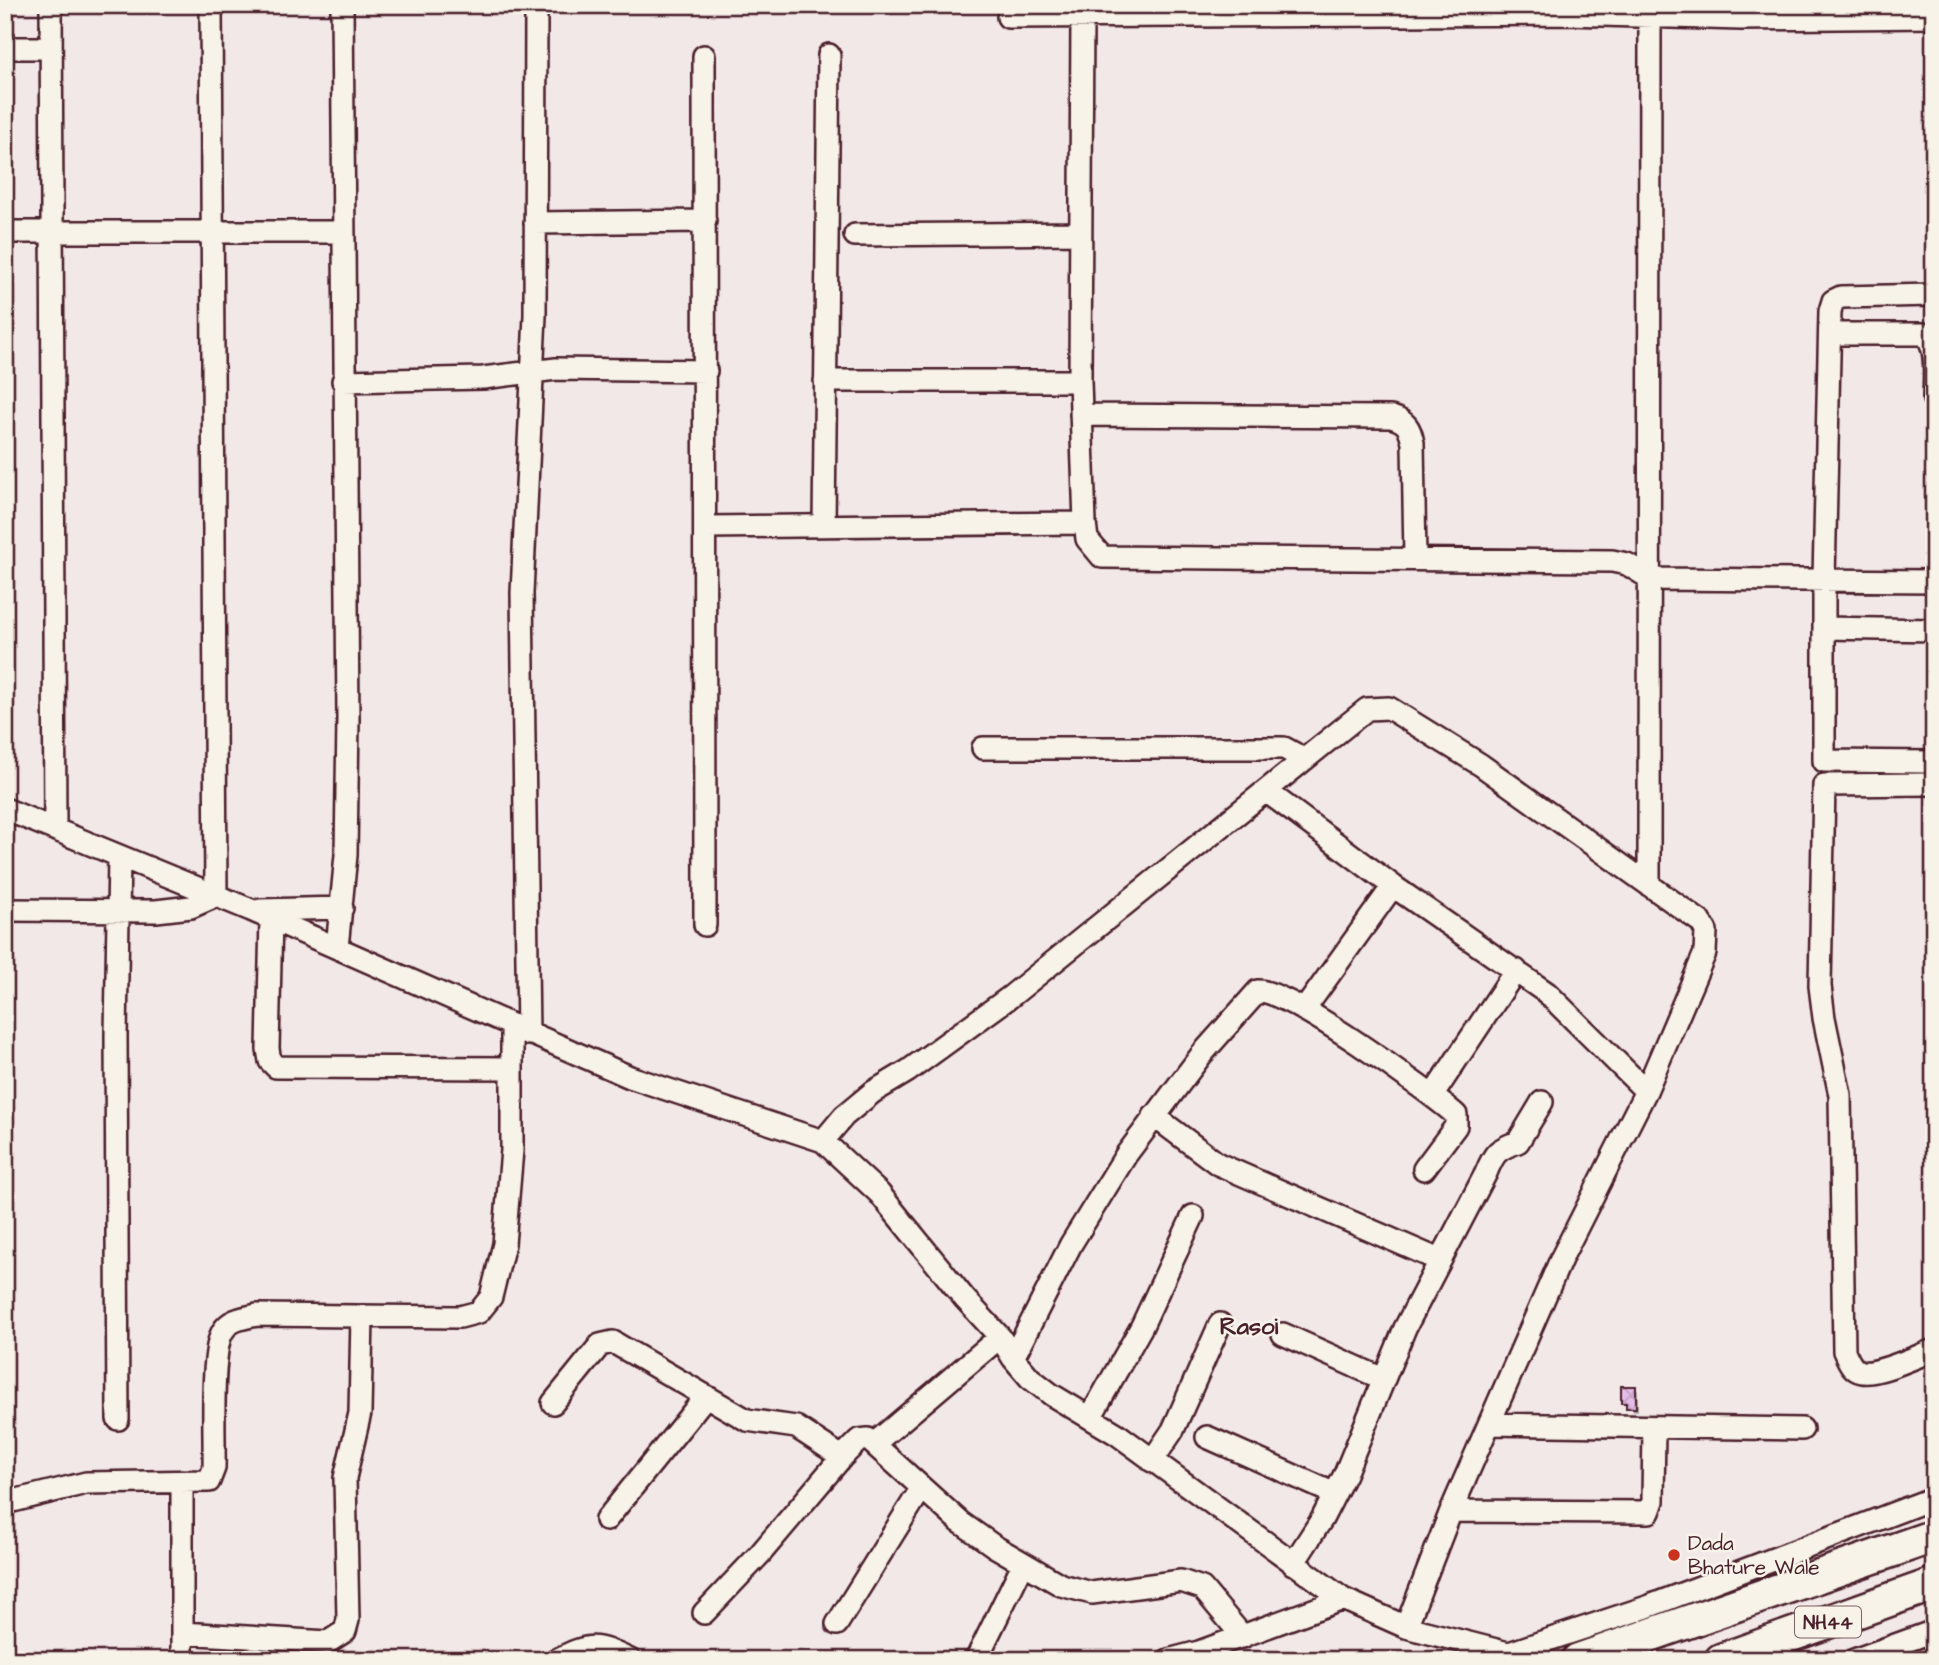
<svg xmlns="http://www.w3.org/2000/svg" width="1939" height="1665" viewBox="0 0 1939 1665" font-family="'Architects Daughter',sans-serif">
	<defs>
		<pattern id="building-cross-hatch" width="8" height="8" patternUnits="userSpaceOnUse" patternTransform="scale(1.75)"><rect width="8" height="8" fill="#e4bde6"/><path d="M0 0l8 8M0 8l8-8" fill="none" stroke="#c5a2c5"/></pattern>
		<filter id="shadow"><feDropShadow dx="8" dy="4.5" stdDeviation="0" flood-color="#0004"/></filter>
	</defs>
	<rect width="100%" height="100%" fill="#f3e8e8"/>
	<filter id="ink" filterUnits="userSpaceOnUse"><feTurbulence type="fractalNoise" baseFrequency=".0143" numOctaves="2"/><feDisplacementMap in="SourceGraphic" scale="14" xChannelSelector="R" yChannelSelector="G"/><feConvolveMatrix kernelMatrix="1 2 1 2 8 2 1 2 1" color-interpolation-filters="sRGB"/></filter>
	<g filter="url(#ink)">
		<path fill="url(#building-cross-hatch)" stroke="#4a1f2b" stroke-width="2" filter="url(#shadow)" d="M1621 1386H1636V1408H1626V1403H1621Z"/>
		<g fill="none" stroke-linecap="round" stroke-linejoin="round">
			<defs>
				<path id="minor" d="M51 5 55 828
					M1008 17 1567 14 1741 19 1934 17
					M5 48H51
					M704 56 705 925
					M535 223 705 221
					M5 232H342
					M855 235 1080 233
					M1934 295 1841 297 1833 301 1830 311 1824 580V761L1934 762
					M1830 334H1924C1939 345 1934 381 1934 399
					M343 381 483 378 556 369 706 371
					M825 381H1080L1082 17
					M1080 381 1085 523 1087 539 1102 557 1612 561 1627 564 1651 579 1934 581
					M1081 415 1391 417C1406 421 1410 427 1413 443L1415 559
					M824 526 829 55
					M707 527 1085 523
					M1824 628 1934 630
					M983 748H1284L1295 754 1299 764
					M1934 784 1824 785 1820 986 1824 1018 1840 1095 1844 1351C1848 1359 1851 1370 1862 1372 1878 1375 1917 1356 1934 1350
					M1266 791 1393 886 1547 993 1646 1091
					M5 809 251 910 630 1077 823 1141 879 1193 965 1299 1000 1337 1013 1358 1030 1378 1052 1395 1117 1434 1343 1599 1406 1627 1508 1653
					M1649 885 1650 5
					M5 910 156 911 191 907 216 896 211 5
					M260 910 342 908
					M271 918 268 1049 270 1061 276 1067 512 1068
					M337 948 346 855 348 719 342 5
					M1304 1010 1393 886
					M528 1034 522 593 535 315 536 5
					M1433 1095 1516 970
					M1154 1116 1218 1164 1439 1260
					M823 1141 844 1116 873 1092 908 1071 1010 997 1367 709 1389 708 1481 765 1701 922 1706 931 1705 953 1646 1091 1562 1257 1451 1511 1406 1627
					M1283 1334 1383 1379
					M1013 1358 1071 1244 1126 1155 1202 1054 1258 991C1286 988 1430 1092 1456 1115V1126L1424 1169
					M553 1403 600 1345 613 1342 747 1420 796 1427 842 1457
					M1091 1416 1142 1326 1193 1216
					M118 1419 116 1036 119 856
					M1490 1424 1802 1429
					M1207 1437 1335 1494
					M875 1443 1000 1337
					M1152 1461 1173 1430 1220 1324
					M182 1483V1660
					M5 1503 86 1483 209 1481 214 1468C215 1440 210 1351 223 1331 230 1319 244 1318 257 1315L460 1317 479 1312 491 1297 504 1244 512 1150V1026
					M1451 1511 1649 1512 1653 1501 1654 1427
					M606 1520 706 1396
					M1293 1564 1322 1519 1345 1474 1405 1328 1486 1173C1494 1153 1497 1149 1518 1142L1542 1102
					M704 1613 760 1554 842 1457 859 1440 868 1439 960 1522 994 1546 1061 1585 1092 1593 1181 1581 1202 1588 1243 1637
					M837 1624 921 1489
					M182 1633 328 1642 345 1631 348 1620 345 1478 360 1413 362 1316
					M1494 1658 1647 1607 1934 1498
					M556 1660C591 1643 594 1643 630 1660
					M976 1660 1023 1564
					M1168 1660 1199 1652 1343 1599
					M1854 1660 1934 1631"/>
				<path id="highway" d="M1578 1660 1934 1536
					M1721 1660 1934 1584"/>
			</defs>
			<use href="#minor" stroke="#4a1f2b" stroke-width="26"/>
			<use href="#highway" stroke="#4a1f2b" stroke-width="37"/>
			<use href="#minor" stroke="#f7f3e8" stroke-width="21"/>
			<use href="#highway" stroke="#f7f3e8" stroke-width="32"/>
		</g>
	</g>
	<circle fill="#c8321e" stroke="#f7f3e8" stroke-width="2.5" cx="1674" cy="1555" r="7"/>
	<g text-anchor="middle" stroke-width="5" stroke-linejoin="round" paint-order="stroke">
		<rect fill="#f7f3e8" stroke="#7e5f64" stroke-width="2" x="1795" y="1606.5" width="66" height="31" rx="5"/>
		<g font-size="19" font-weight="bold" fill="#4a1f2b">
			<text x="1828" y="1629">NH44</text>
		</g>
		<g font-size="21" fill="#4a1f2b" stroke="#f7f3e8" text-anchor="start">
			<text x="1688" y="1550">Dada<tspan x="1688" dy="24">Bhature Wale</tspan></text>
		</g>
		<g font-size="24" font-weight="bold" fill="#4a1f2b" stroke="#f7f3e8">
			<text x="1249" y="1334">Rasoi</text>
		</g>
	</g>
	<rect width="1939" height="1665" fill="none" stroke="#f7f3e8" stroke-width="28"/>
	<rect x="14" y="14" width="1911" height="1637" fill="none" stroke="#4a1f2b" stroke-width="2.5" filter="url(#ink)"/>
</svg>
